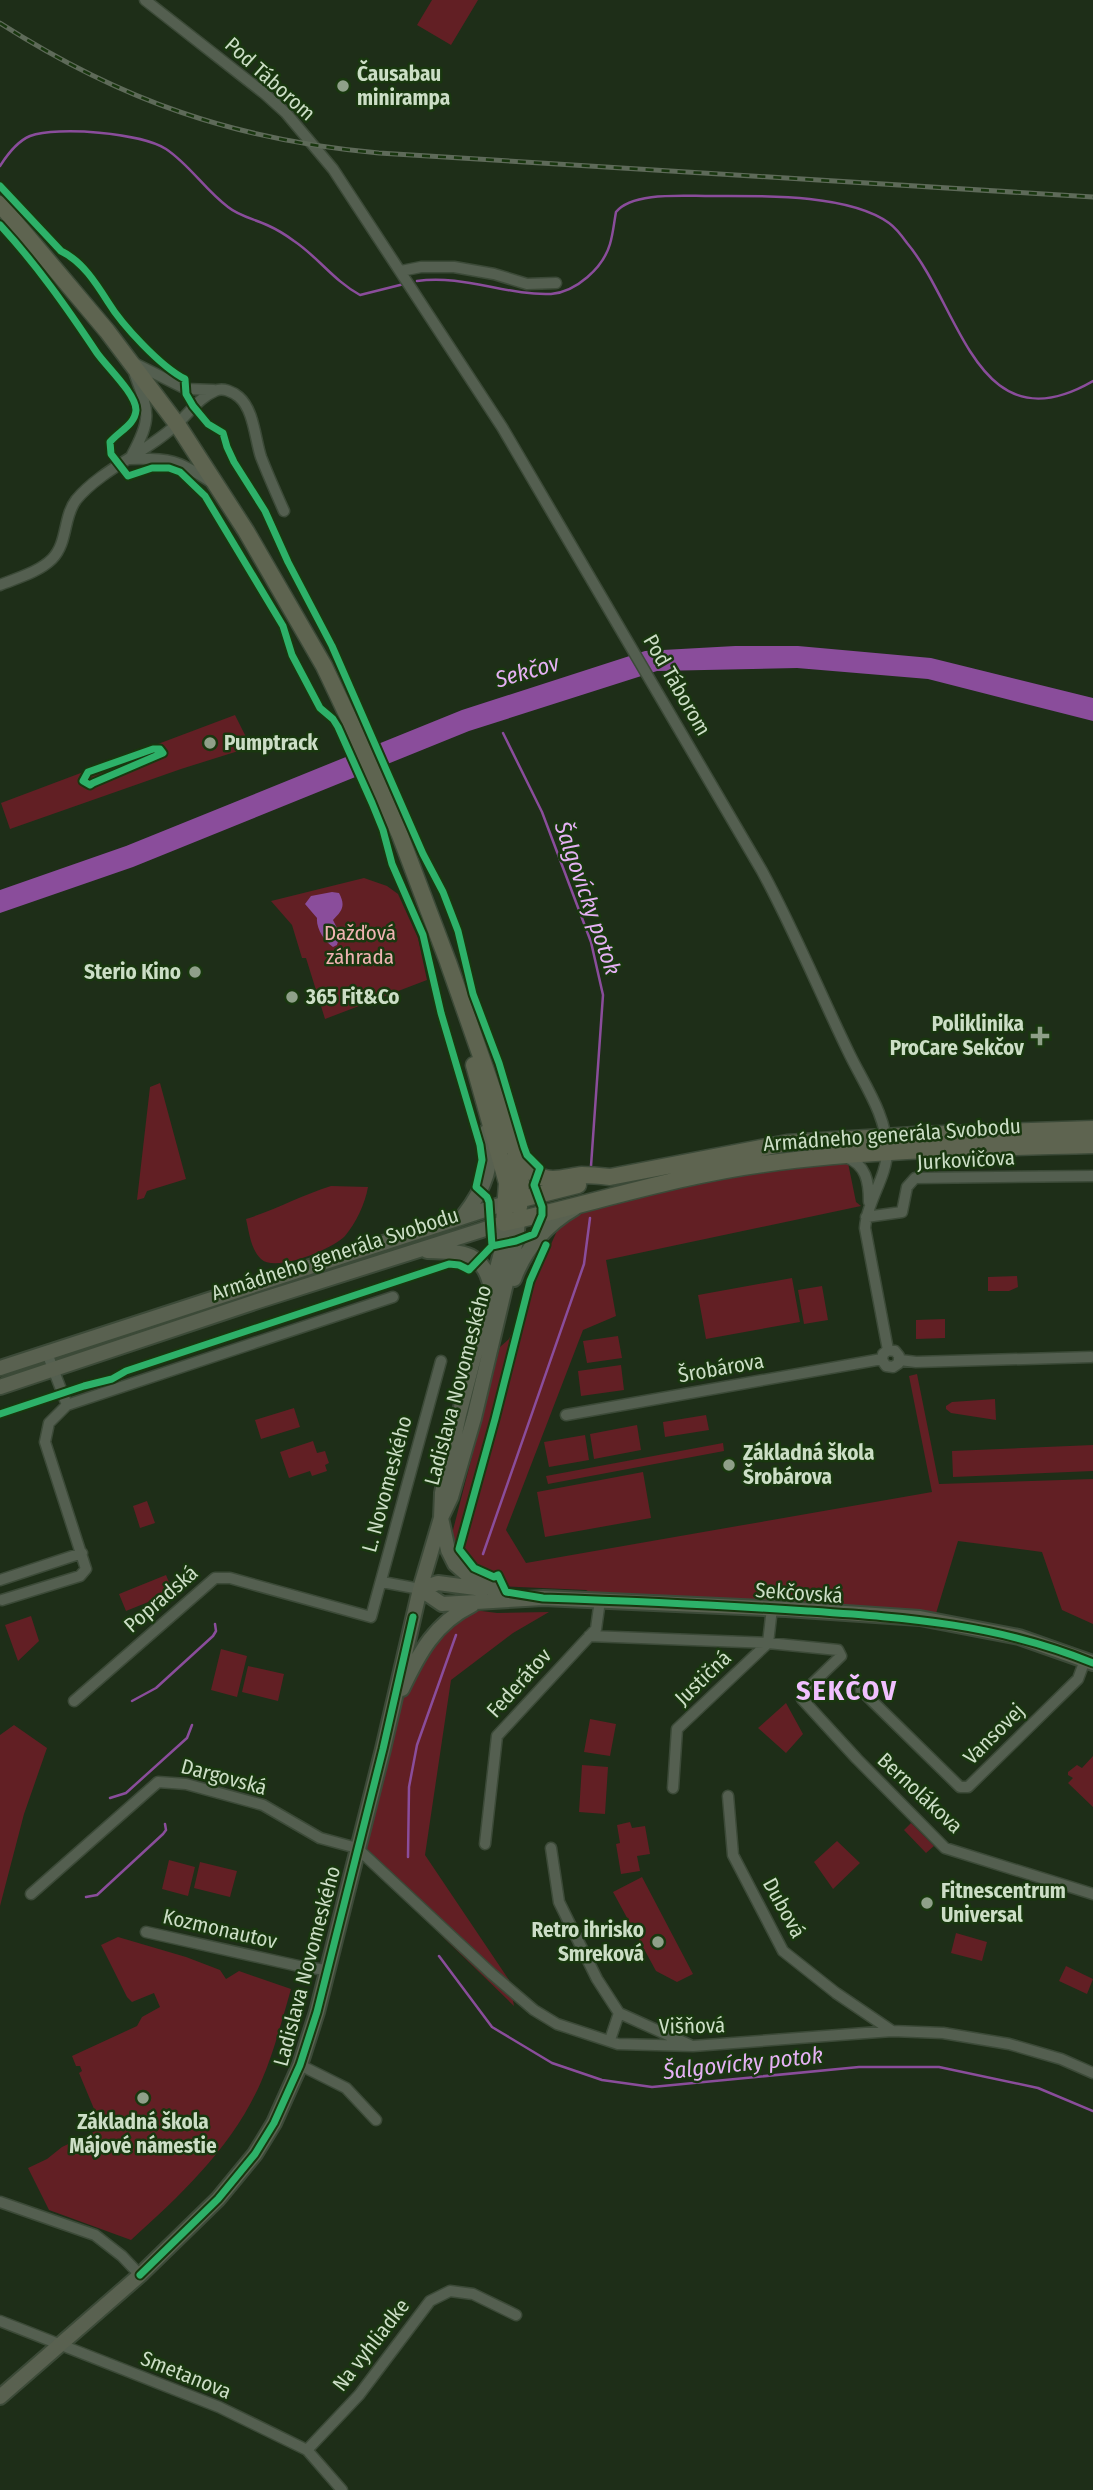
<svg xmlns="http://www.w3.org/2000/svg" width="1093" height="2490" viewBox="0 0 1093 2490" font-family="'Fira Sans Condensed',sans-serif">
	<rect width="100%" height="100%" fill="#1e2e18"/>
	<path fill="#621f24" d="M432 0H478L451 45 417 25Z
		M235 715 251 747 181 769 10 829 1 803Z
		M364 878 387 886 398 894 418 938 427 980 325 1019 306 958H302L292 925 271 901Z
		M160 1083 186 1179 147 1191 144 1198 137 1200 150 1087Z
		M847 1158 856 1202 861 1206 606 1260 616 1316 583 1330 506 1530 526 1563 932 1492 909 1376 917 1374 939 1484 1093 1479V1624L1062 1610 1042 1552 958 1541 934 1620 604 1601 586 1590 497 1586 466 1570 454 1550 452 1534 500 1347 509 1339 560 1224 594 1201 798 1161Z
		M331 1186 368 1187C365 1204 356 1223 345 1236 333 1249 275 1273 261 1259 251 1250 249 1232 246 1219 275 1210 302 1195 331 1186Z
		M1017 1276 1018 1287 1009 1291H988V1277Z
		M792 1278 800 1322 706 1339 698 1295Z
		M822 1286 828 1320 804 1324 798 1290Z
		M945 1319V1338L916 1339V1320Z
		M618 1336 622 1358 587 1363 583 1341Z
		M621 1365 624 1390 581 1396 578 1371Z
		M995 1399 996 1420 951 1413 946 1409V1406L952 1402Z
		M294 1408 300 1427 261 1439 255 1420Z
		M706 1415 709 1430 665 1437 663 1422Z
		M637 1425 641 1450 594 1459 590 1434Z
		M585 1435 589 1460 549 1467 544 1442Z
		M313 1441 317 1453 325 1451 329 1463 325 1465 327 1471 312 1476 310 1471 289 1478 280 1452Z
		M723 1443 724 1451 548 1484 546 1476Z
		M1093 1445V1471L953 1477 952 1451Z
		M643 1472 651 1518 545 1537 537 1492Z
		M147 1501 155 1523 140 1528 133 1506Z
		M166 1575 173 1592 126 1611 119 1594Z
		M466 1609 497 1613 549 1612 513 1633 451 1680 425 1855 509 1980 514 2006 444 1938 394 1879 353 1850 409 1681 433 1638Z
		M31 1616 39 1641 18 1661 5 1625Z
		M221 1649 247 1656 237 1697 211 1690Z
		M248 1666 284 1674 278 1701 242 1692Z
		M786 1703 803 1734 786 1753 758 1728Z
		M590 1719 616 1724 610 1756 584 1752Z
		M14 1725 47 1748 24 1814 0 1906V1735Z
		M1093 1756V1807L1068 1783 1073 1778 1068 1775V1772L1077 1765 1082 1768Z
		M582 1765 608 1767 605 1814 579 1812Z
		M630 1822 632 1828 645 1826 650 1854 637 1856 640 1871 621 1874 616 1844 620 1843 617 1825Z
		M911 1823 934 1846 926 1853 904 1830Z
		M837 1841 860 1863 833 1889 814 1862Z
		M169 1860 195 1867 188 1896 162 1889Z
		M200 1862 237 1871 230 1897 194 1888Z
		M642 1877 693 1974 677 1982 656 1971 613 1892Z
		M956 1933 987 1942 982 1961 951 1953Z
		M118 1937 186 1957 220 1970 226 1979 239 1971 291 1989C282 2020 274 2052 261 2082 233 2146 182 2194 131 2240L49 2210 28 2168 47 2159 62 2147 102 2128 79 2073 82 2071 80 2066H76L72 2056 137 2026 142 2017 160 2007 154 1993 132 2002 127 1997 101 1945Z
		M1066 1966 1093 1979 1087 1994 1059 1981Z"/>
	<path fill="#8a4d9b" d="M735 646H798L931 658 1093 698V721L928 679 797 668 657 671 469 731 133 867 0 913V890L126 846 462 710 645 651Z
		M332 892 339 893C346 906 342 911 333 920L340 934 337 945 333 947C324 941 316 928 317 918L305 904 311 896Z"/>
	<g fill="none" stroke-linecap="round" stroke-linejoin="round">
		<path stroke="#8a4d9b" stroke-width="2.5" d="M0 166C7 155 18 141 30 136 58 126 141 133 166 149 190 165 205 190 228 207 239 216 254 219 267 225 276 229 286 235 294 241 318 257 334 281 360 295L404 284
			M417 281C462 274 508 296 551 294 576 292 603 268 610 244 613 234 614 223 616 212 632 192 682 196 707 196 758 196 847 193 889 223 896 228 902 236 907 243 961 307 977 448 1093 381
			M503 733 542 812 591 942 603 995 591 1166
			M483 1554 584 1264 590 1218
			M132 1701 156 1688 213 1636 216 1631 215 1624
			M110 1798 126 1793 187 1738 192 1725
			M408 1857 409 1787 417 1745 456 1635
			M86 1897 97 1895 163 1834 166 1830 165 1824
			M439 1956 492 2027 552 2063 602 2080 652 2087 859 2067H939L1038 2088 1093 2111"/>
		<defs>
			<path id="street" d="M145 0 265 94 286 113 333 169 502 427 762 871C794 930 819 991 848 1051 863 1083 887 1115 887 1151 887 1177 867 1201 865 1228L888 1350 883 1354 882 1360 886 1366 893 1367 899 1363V1356L895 1351 888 1350
				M401 271 421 267H454L494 274 527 284 556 283
				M134 363 186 389 214 390
				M132 455C152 418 149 413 135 375
				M130 459C169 458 178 460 211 482
				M0 585C17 578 39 572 52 559 68 543 63 517 76 500 101 469 150 451 179 422 190 412 200 397 215 391 223 387 233 392 239 397 254 410 255 439 261 457 268 475 276 493 284 511
				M846 1157C866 1165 869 1181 869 1202
				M866 1217 902 1212 907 1187 915 1178 1093 1176
				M47 1353 67 1405
				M900 1360 916 1362 1091 1357
				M566 1415 882 1359
				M0 1580 82 1553
				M382 1582 420 1589
				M2 1600 80 1576 86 1569 45 1442 49 1423 67 1405 393 1297
				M589 1636 768 1643 838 1650 841 1656 812 1684 802 1699 857 1759 945 1848 1093 1894
				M861 1690 960 1787H968L1078 1679 1085 1660
				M74 1701 215 1578H230L371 1617 441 1361
				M673 1788 677 1729 768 1643 772 1608
				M728 1796 733 1855 783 1951 836 1993 892 2031
				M485 1844 497 1736 596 1629 600 1600
				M551 1848 559 1902 597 1979 619 2013 690 2045
				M31 1894 158 1782 186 1784 263 1805 320 1838 357 1848 492 1974 534 2010 557 2024 618 2044 693 2046 892 2031 943 2033 1009 2044 1061 2059 1093 2073
				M146 1932 303 1967 327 1970
				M610 2040 619 2013
				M300 2065 346 2088 376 2120
				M0 2202 95 2235 122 2256 140 2275
				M0 2321 219 2407 307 2450 342 2490
				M307 2450 359 2395 430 2301 450 2291 473 2294 516 2315"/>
			<path id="secondary" d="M464 1215C484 1189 495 1165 486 1132
				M427 1251C458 1252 484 1249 491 1288
				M514 1279C525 1249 547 1224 575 1208
				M0 1368 506 1203
				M0 1387 258 1301 504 1223 503 1245 459 1415 442 1493 441 1518 448 1550 455 1564 471 1578 497 1591
				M420 1589 442 1604 543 1598 786 1609 920 1618 1019 1637 1093 1663
				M420 1589 438 1583 483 1589
				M402 1689C419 1653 435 1623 472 1605
				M0 2397 140 2275 218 2199 255 2154 274 2123 300 2065 317 2012 383 1749 420 1589 441 1518 451 1497 474 1418 516 1241 518 1220"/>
			<path id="primary" d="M0 204 107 331 177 424 246 531 324 666 351 723 400 835 448 962 512 1145C520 1162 532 1179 553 1179 563 1179 572 1176 582 1175 591 1175 601 1176 610 1177L787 1143 915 1135 1093 1129
				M474 1065 507 1183 504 1223C590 1204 675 1176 763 1164 872 1149 984 1148 1093 1145
				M515 1157 521 1182 519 1207
				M506 1203 578 1185"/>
		</defs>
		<use href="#street" stroke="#3c4a38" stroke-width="13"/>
		<use href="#secondary" stroke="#3c4a38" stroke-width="18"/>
		<use href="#primary" stroke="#3c4a38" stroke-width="19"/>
		<use href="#street" stroke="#545f50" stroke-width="10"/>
		<use href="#secondary" stroke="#596150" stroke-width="14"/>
		<use href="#primary" stroke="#5e6450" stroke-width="16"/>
		<defs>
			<path id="rail" d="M0 23C122 101 235 140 379 153L1093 197"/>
		</defs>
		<use href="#rail" stroke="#5e6a59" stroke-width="5"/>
		<use href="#rail" stroke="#19370f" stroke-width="2.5" stroke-dasharray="8" stroke-linecap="butt"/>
		<defs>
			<path id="cycleway" d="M0 186 61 251C82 261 96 283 108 302 122 325 161 367 185 379L186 394 193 406 208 424 223 433 227 447 234 462 265 511 288 562 332 646 423 854 443 892 458 931 473 994 499 1063 524 1147 527 1155 540 1168 534 1185 542 1207V1215L534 1234 516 1241 492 1246 469 1270 459 1265 449 1264 126 1371 112 1379 84 1386 0 1414
				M0 225C37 265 67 308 97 353 106 366 136 394 136 410 135 425 119 431 110 442L111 454 128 476 152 468H169L180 472 205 496 283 626 292 655 320 708 333 719 338 727 372 803 383 830 392 864 423 935 441 1013 480 1145 482 1160 476 1187 487 1197 489 1202 492 1246
				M153 749H160L163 753 93 783 90 785 83 781 88 772Z
				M546 1245 530 1281 495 1419 459 1549 474 1568 494 1577 498 1575 506 1592 543 1598C631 1601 720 1605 808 1611 909 1618 998 1624 1093 1663
				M140 2275 218 2199 255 2154 274 2123 300 2065 317 2012 383 1749 413 1617"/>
		</defs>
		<use href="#cycleway" stroke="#19370f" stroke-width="11"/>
		<use href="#cycleway" stroke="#2db169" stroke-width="7"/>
	</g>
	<g fill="#8fa089" stroke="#19370f" stroke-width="2.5">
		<circle cx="343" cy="86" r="7"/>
		<circle cx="210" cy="743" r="7"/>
		<circle cx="195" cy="972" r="7"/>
		<circle cx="292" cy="997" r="7"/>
		<path d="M1036.5 1025.5h7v7h7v7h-7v7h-7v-7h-7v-7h7z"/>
		<circle cx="729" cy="1465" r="7"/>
		<circle cx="927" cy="1903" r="7"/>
		<circle cx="658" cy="1942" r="7"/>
		<circle cx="143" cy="2098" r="7"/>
	</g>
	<g text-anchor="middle" stroke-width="5" stroke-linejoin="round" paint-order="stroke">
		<g font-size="21" font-weight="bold" fill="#ccdec6" stroke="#19370f" text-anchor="start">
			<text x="357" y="81">Čausabau<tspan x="357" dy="24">minirampa</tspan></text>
			<text x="224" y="750">Pumptrack</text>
			<text x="181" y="979" text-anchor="end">Sterio Kino</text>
			<text x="306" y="1004">365 Fit&amp;Co</text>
			<text x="1024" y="1031" text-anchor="end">Poliklinika<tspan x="1024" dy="24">ProCare Sekčov</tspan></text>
			<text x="743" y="1460">Základná škola<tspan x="743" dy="24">Šrobárova</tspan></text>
			<text x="941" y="1898">Fitnescentrum<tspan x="941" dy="24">Universal</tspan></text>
			<text x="644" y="1937" text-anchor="end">Retro ihrisko<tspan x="644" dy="24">Smreková</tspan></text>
			<text x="143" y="2129" text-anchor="middle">Základná škola<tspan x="143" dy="24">Májové námestie</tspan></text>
		</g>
		<g font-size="21" fill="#ccdec6" stroke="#19370f">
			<text transform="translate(270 79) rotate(42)" y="7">Pod Táborom</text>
			<text transform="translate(677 685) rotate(60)" y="7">Pod Táborom</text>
			<text transform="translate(892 1135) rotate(-4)" y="7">Armádneho generála Svobodu</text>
			<text transform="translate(966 1160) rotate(-3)" y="7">Jurkovičova</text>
			<text transform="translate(335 1254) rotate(-18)" y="7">Armádneho generála Svobodu</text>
			<text transform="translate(721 1368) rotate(-10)" y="7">Šrobárova</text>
			<text transform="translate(458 1385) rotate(-75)" y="7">Ladislava Novomeského</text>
			<text transform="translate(387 1484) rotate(-75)" y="7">L. Novomeského</text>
			<text transform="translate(799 1593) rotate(4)" y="7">Sekčovská</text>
			<text transform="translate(161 1599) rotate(-41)" y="7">Popradská</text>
			<text transform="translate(703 1678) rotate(-44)" y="7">Justičná</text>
			<text transform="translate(519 1683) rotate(-48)" y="7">Federátov</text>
			<text transform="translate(994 1734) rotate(-45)" y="7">Vansovej</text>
			<text transform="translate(224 1777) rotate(15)" y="7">Dargovská</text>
			<text transform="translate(920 1793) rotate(43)" y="7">Bernolákova</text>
			<text transform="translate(784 1908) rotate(61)" y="7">Dubová</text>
			<text transform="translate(220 1929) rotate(13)" y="7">Kozmonautov</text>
			<text transform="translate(307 1966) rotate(-75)" y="7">Ladislava Novomeského</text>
			<text transform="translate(692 2026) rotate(-1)" y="7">Višňová</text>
			<text transform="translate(371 2345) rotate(-52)" y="7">Na vyhliadke</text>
			<text transform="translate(186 2375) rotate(22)" y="7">Smetanova</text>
		</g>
		<g font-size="21" fill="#f0b3b3" stroke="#19370f">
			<text x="360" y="940">Dažďová<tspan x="360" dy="24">záhrada</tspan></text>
		</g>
		<g font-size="23" font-style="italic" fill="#e5b1f4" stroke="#19370f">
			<text transform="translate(527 671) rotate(-16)" y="8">Sekčov</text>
			<text transform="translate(588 898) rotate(71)" y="8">Šalgovícky potok</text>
			<text transform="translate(743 2063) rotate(-6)" y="8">Šalgovícky potok</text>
		</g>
		<g font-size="28" font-weight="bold" letter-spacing="2" fill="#f1c0ff" stroke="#19370f">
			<text x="847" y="1700">SEKČOV</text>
		</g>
	</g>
</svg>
